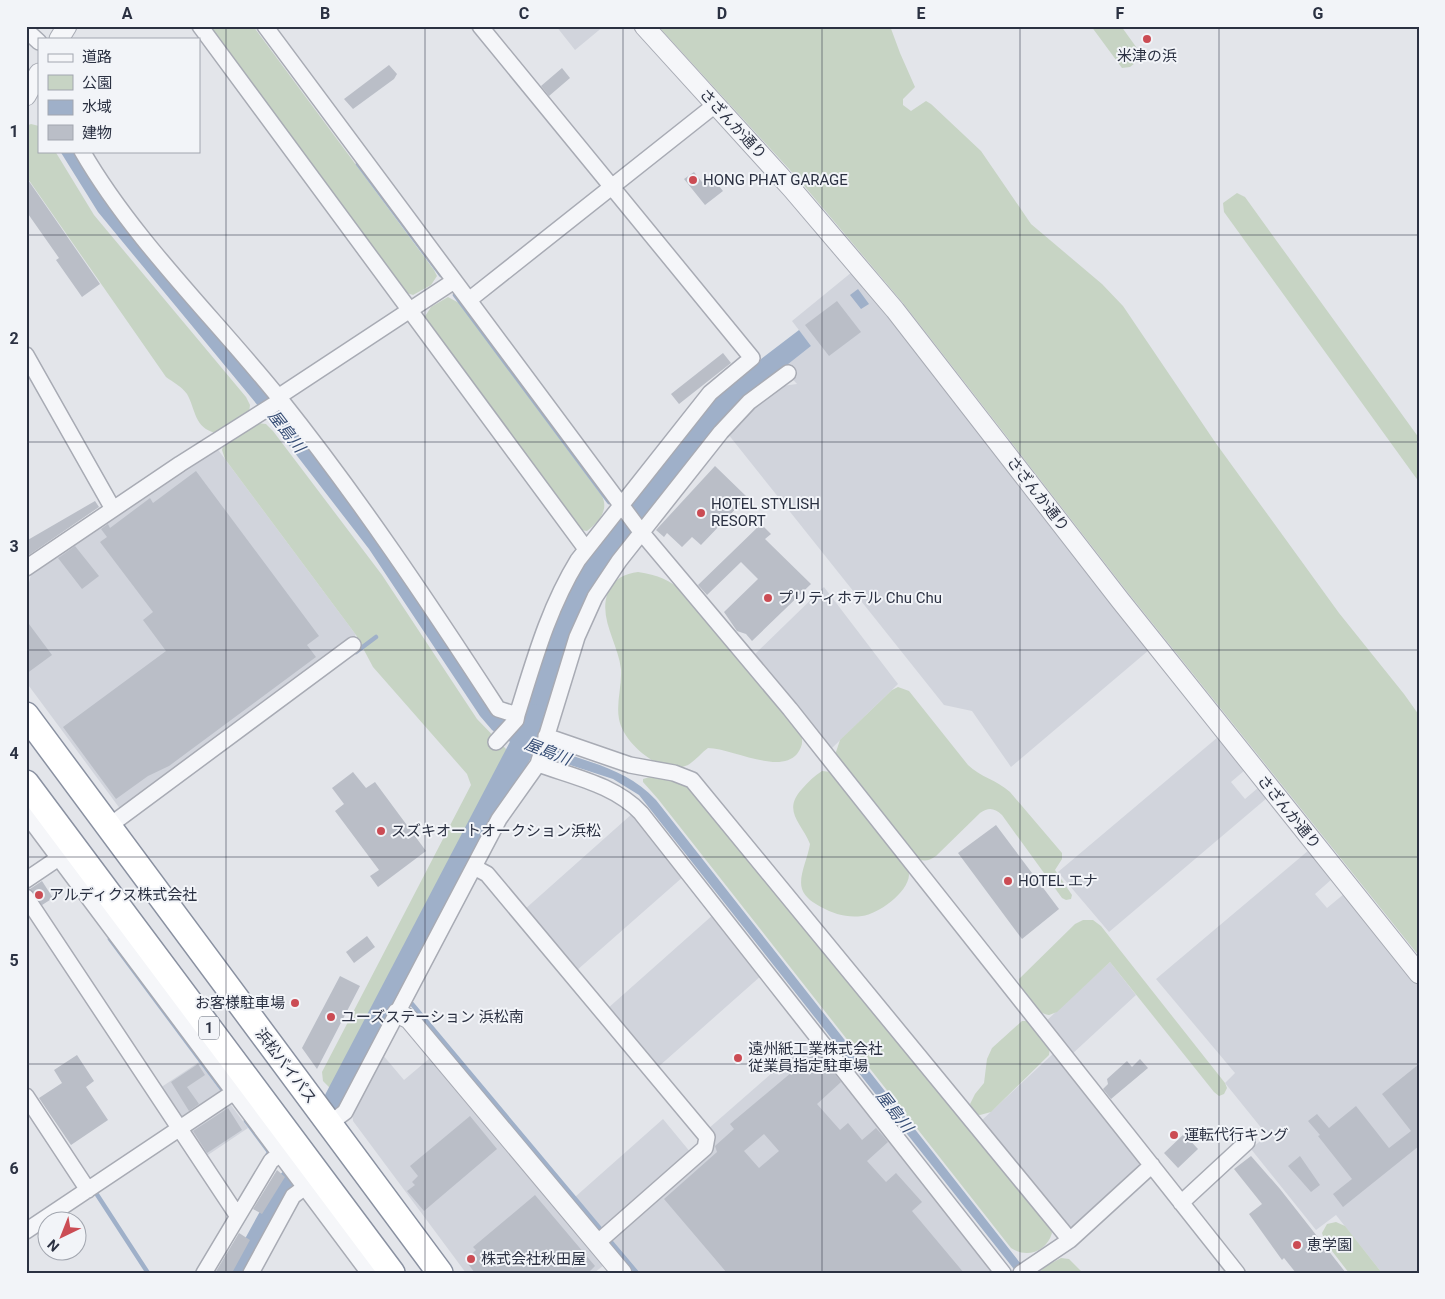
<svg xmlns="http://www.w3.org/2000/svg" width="1445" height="1299" viewBox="0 0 1445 1299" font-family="Roboto,'Noto Sans JP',sans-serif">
	<rect width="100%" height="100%" fill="#e3e5ea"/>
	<path fill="#d1d4dc" d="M556 26H604L575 50Z
		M852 272 1149 650 1011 767 972 711 944 705 728 434 754 408 782 386 797 384 783 368 811 346 792 321Z
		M216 447 356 635 121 810 26 682V585L29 583 32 569Z
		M824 587 898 684 830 750 753 656Z
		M1218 737 1245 770 1231 782 1245 799 1259 787 1267 798 1109 932 1058 872Z
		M633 813 684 876 576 971 524 910Z
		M1309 850 1332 879 1315 894 1327 908 1344 894 1419 987V1273H1382L1336 1215 1316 1230 1251 1149 1267 1135 1225 1083 1235 1073 1156 979Z
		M714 914 762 975 657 1068 607 1009Z
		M1110 962 1136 995 1071 1055 1045 1022Z
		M812 1038 996 1273H639L610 1239 712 1149 708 1129Z
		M1055 1052 1139 1159V1167L1075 1227 1067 1226 981 1121Z
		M382 1054 404 1080 430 1058 604 1265 594 1273H466L353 1121 352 1111Z
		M199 1062 224 1096 183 1123 160 1088Z
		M228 1101 248 1128 205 1157 187 1129Z
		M663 1119 691 1153 603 1231 575 1197Z"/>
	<path fill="#c7d4c4" d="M207 26H253L434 270 437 276 431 285 413 295 407 293Z
		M658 26H890L900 53 915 87 903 99V105L911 111 926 101 931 104 981 151 1031 224 1102 284 1123 306 1215 442 1339 613 1404 694 1419 715V956L1129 594 903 303 800 181Z
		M1091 26H1121L1139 51 1140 59 1130 67 1122 68Z
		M31 124 39 126V151H55L94 215 246 397 250 405 249 413 216 433C194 428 196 410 187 394 182 387 173 382 166 377L26 176V126Z
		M1237 193 1245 197 1419 438V482L1224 212 1223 203Z
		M448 297 459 303 602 496C609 510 599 522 587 531L581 530 424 318 431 307Z
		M257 423 266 424 273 431 382 575 477 719 506 749V763L337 1085 330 1088 323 1081 322 1072 471 785 467 774 373 667 356 635 225 459 222 450 224 443Z
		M638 572C658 575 670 580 685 593L799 729C803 739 804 745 797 754 779 775 731 748 708 748 701 753 695 761 688 765 662 777 623 743 619 719 616 703 622 686 621 669 618 643 598 618 608 592 614 578 625 574 638 572Z
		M898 687 909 691 968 765C980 777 997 780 1010 792L1062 853V859L1055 870 1072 895 1071 899 1066 900 1062 898 1002 815C994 808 989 807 980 813L936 856C927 862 922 862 913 856L835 755 840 740 892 690Z
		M822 771 831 772 906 864C907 867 909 872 909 875 908 893 878 914 862 916 847 918 834 914 821 907 814 903 805 898 802 889 798 877 808 858 810 844 801 822 782 811 802 789 808 782 814 776 822 771Z
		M650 777 673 779 688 786 1050 1226 1052 1233C1047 1251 1027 1259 1011 1248L658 799 643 782V779Z
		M1083 920H1093L1101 926 1225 1083 1227 1088 1224 1094 1219 1096 1214 1092 1110 962 1057 1012 1049 1015C1035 1013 1019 994 1019 979L1075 924Z
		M1022 1021H1028L1050 1048 1049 1055 991 1112 980 1115 975 1114 970 1104 975 1094 984 1083 987 1059 992 1048Z
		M1336 1222 1345 1226 1382 1273H1349L1325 1242 1322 1233 1327 1224Z
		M1061 1258 1069 1259 1083 1273H1039L1044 1267Z"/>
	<path fill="#9fb0c9" d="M60 151H75L121 221 275 404 379 541 491 708 515 728 521 726 551 627 560 605 583 564 700 414 732 381 799 330 811 346 729 411 600 575 570 634 537 742C579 762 622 764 656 800L1028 1273H1017L639 795 613 779 521 749 492 730 480 716 369 549 264 413 98 212Z
		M858 289 869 304 861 309 850 295Z"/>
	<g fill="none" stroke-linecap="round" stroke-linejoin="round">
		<path stroke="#9fb0c9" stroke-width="4.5" d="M358 164 441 275
			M455 295 609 502
			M356 652 376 637
			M110 939 224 1092
			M397 986 400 989
			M412 1004 602 1231
			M246 1121 269 1152 266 1158
			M94 1190 148 1273
			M610 1241 637 1273"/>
		<path stroke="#9fb0c9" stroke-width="26" d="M337 1100 524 743 534 717
			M241 1273 291 1182"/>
	</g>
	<path fill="#babec7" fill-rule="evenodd" d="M389 65 397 74 394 79 353 109 344 99Z
		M562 68 570 78 549 96 541 86Z
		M694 172 702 182 710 175 723 191 705 205 684 179Z
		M26 177 100 284 82 297 56 260 59 258 26 211Z
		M837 301 861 332 829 356 805 325Z
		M723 353 731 363 679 404 671 394Z
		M715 466 747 497 701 545 692 537 682 547 667 533 664 537 656 530Z
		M196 471 319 636 307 645 316 657 169 766 148 776 116 799 63 727 166 651 143 620 153 612 100 542 107 537 101 529 108 524 110 528 150 498 153 503Z
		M95 501 99 507 26 557V541Z
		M761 524 771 534 765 539 811 584 752 641 746 634 737 631 724 612 758 579 741 562 707 595 698 585Z
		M75 546 99 576 82 589 58 558Z
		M26 620 52 655 26 674Z
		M353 772 366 788 375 782 426 851 378 887 370 876 379 870 335 811 344 804 332 788Z
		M996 825 1059 909 1022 939 958 853Z
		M42 881 53 898 42 905 30 889Z
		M367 936 375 947 354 963 346 952Z
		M340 976 360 986 317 1069 302 1048Z
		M817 1051 841 1082 817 1104 840 1130 848 1123 862 1140 876 1128 884 1137 888 1142 867 1161 886 1182 896 1173 922 1202 912 1211 964 1273H727L664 1199 717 1152 715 1146 734 1129 730 1124ZM764 1134 779 1151 759 1168 744 1151Z
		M77 1055 94 1081 86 1087 108 1120 71 1145 39 1098 62 1083 54 1070Z
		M1140 1059 1148 1068 1111 1099 1103 1089 1108 1084 1107 1079 1127 1061 1132 1067Z
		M198 1064 205 1075 187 1087 199 1104 189 1111 171 1082Z
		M1419 1064V1146L1343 1207 1333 1194 1352 1179 1318 1136 1320 1135 1308 1121 1317 1114 1329 1128 1356 1106 1389 1148 1411 1131 1382 1094Z
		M228 1108 242 1130 207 1153 193 1131Z
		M470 1116 497 1149 424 1211 407 1191 415 1185 412 1182 418 1176 410 1166Z
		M1184 1134 1198 1149 1178 1168 1164 1153Z
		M1251 1156 1280 1189 1346 1273H1296L1284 1258 1282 1260 1249 1214 1262 1204 1234 1169Z
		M1300 1156 1320 1185 1311 1192 1288 1166Z
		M277 1170 285 1177 262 1214 253 1209Z
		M535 1195 595 1266 588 1273H475L465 1260 476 1250 473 1247Z
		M239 1233 250 1240 232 1273H215Z"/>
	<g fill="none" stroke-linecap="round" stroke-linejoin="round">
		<defs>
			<path id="minor" d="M200 26 586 549
				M265 26 642 533 790 709 1237 1273
				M26 30 39 42
				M82 151C134 241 215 318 280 399 359 498 429 603 498 709L517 715C534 661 548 609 578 560L710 393 752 358 480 26
				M469 300 715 105
				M26 355 113 509
				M278 397 454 281
				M26 568 180 464 281 400
				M546 736 630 765 674 773 692 780 1070 1240
				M496 742 516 720 517 715
				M538 764C574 777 615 785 641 813L1003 1273
				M26 814 369 1273
				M109 826 353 645
				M474 867 487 874 707 1137 705 1148 597 1243
				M26 880 66 853
				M26 897 237 1215
				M26 1096 88 1190
				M329 1124 345 1112 499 819 538 764 577 637 595 597 619 561 721 432 749 402 788 373
				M1181 1203 1247 1142
				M26 1231 234 1092
				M204 1273 271 1161 280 1154
				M251 1273 293 1196 312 1182
				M1021 1273 1070 1240 1152 1165"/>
			<path id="tertiary" d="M644 26 792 189 895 310 1120 600 1419 974
				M59 39 67 26
				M26 96 39 73
				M397 1013 409 1019 622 1273"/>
			<path id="trunk" d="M26 715 440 1273
				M26 783 392 1273"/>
		</defs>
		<use href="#minor" stroke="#a8abb4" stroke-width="18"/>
		<use href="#tertiary" stroke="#a8abb4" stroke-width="21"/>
		<use href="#trunk" stroke="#8a91a1" stroke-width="28"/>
		<use href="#minor" stroke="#f5f6f9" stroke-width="15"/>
		<use href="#tertiary" stroke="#f5f6f9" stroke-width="19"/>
		<use href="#trunk" stroke="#fff" stroke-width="25"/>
	</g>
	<path fill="none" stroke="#2b3142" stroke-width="1" stroke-opacity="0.55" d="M226 26V1273M425 26V1273M623 26V1273M822 26V1273M1020 26V1273M1219 26V1273M26 235H1419M26 442H1419M26 650H1419M26 857H1419M26 1064H1419"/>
	<g fill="#cb4c54" stroke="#f2f4f8" stroke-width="2">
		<circle cx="1147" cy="39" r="5"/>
		<circle cx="693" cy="180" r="5"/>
		<circle cx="701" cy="513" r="5"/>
		<circle cx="768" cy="598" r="5"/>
		<circle cx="381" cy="831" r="5"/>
		<circle cx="1008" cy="881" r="5"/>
		<circle cx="39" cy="895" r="5"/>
		<circle cx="295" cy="1003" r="5"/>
		<circle cx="331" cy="1017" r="5"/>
		<circle cx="738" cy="1058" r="5"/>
		<circle cx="1174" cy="1135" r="5"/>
		<circle cx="1297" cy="1245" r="5"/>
		<circle cx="471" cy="1259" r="5"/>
	</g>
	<g text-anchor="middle" stroke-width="4" stroke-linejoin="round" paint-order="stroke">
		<rect fill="#f2f4f8" stroke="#676c79" stroke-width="1" x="199" y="1016.5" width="20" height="23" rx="4"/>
		<g font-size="14" font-weight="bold" fill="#2b3142">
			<text x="209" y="1033">1</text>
		</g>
		<g font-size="15" fill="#2b3142" stroke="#f2f4f8" text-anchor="start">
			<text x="1147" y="61" text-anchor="middle">米津の浜</text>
			<text x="703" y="185">HONG PHAT GARAGE</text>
			<text x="711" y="509">HOTEL STYLISH<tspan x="711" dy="17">RESORT</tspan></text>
			<text x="778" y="603">プリティホテル Chu Chu</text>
			<text x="391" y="836">スズキオートオークション浜松</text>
			<text x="1018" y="886">HOTEL エナ</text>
			<text x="49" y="900">アルディクス株式会社</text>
			<text x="285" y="1008" text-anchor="end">お客様駐車場</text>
			<text x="341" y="1022">ユーズステーション 浜松南</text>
			<text x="748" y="1054">遠州紙工業株式会社<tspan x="748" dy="17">従業員指定駐車場</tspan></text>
			<text x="1184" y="1140">運転代行キング</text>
			<text x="1307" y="1250">恵学園</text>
			<text x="481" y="1264">株式会社秋田屋</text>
		</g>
		<g font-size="15" fill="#2b3142" stroke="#f2f4f8">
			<text transform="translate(733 124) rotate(47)" y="5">さざんか通り</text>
			<text transform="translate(1038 494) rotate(52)" y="5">さざんか通り</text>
			<text transform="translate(1289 812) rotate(51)" y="5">さざんか通り</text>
			<text transform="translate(286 1066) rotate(53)" y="5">浜松バイパス</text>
		</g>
		<g font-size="16" font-style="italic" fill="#364d75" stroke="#f2f4f8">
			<text transform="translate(287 431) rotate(52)" y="6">屋島川</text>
			<text transform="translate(548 751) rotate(21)" y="6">屋島川</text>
			<text transform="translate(895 1111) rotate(52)" y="6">屋島川</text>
		</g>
	</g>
	<rect width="1445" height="1299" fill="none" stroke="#f2f4f8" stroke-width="55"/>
	<rect x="38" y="38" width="162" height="115" fill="#f2f4f8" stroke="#a2a6af"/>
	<rect x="48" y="54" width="25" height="8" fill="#f5f6f9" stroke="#a2a6af"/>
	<text x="82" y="62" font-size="15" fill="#2b3142">道路</text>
	<rect x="48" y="75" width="25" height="15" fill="#c7d4c4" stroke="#a2a6af"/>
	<text x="82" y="88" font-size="15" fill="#2b3142">公園</text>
	<rect x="48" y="100" width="25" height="15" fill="#9fb0c9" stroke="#a2a6af"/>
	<text x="82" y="112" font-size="15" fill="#2b3142">水域</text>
	<rect x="48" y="125" width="25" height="15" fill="#babec7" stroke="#a2a6af"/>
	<text x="82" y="138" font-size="15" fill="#2b3142">建物</text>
	<g transform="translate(62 1236) rotate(223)"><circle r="24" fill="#f2f4f8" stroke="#a2a6af"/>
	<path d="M0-4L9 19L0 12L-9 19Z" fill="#cb4c54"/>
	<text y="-8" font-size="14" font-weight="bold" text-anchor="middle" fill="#2b3142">N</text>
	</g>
	<rect x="28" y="28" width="1390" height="1244" fill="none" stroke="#2b3142" stroke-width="2"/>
	<g font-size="16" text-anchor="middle" font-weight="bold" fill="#2b3142">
		<text x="127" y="19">A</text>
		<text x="325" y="19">B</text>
		<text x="524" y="19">C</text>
		<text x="722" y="19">D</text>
		<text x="921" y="19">E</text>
		<text x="1120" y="19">F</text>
		<text x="1318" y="19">G</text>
		<text x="14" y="137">1</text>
		<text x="14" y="344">2</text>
		<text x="14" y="552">3</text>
		<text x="14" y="759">4</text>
		<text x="14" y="966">5</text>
		<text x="14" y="1174">6</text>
	</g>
</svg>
